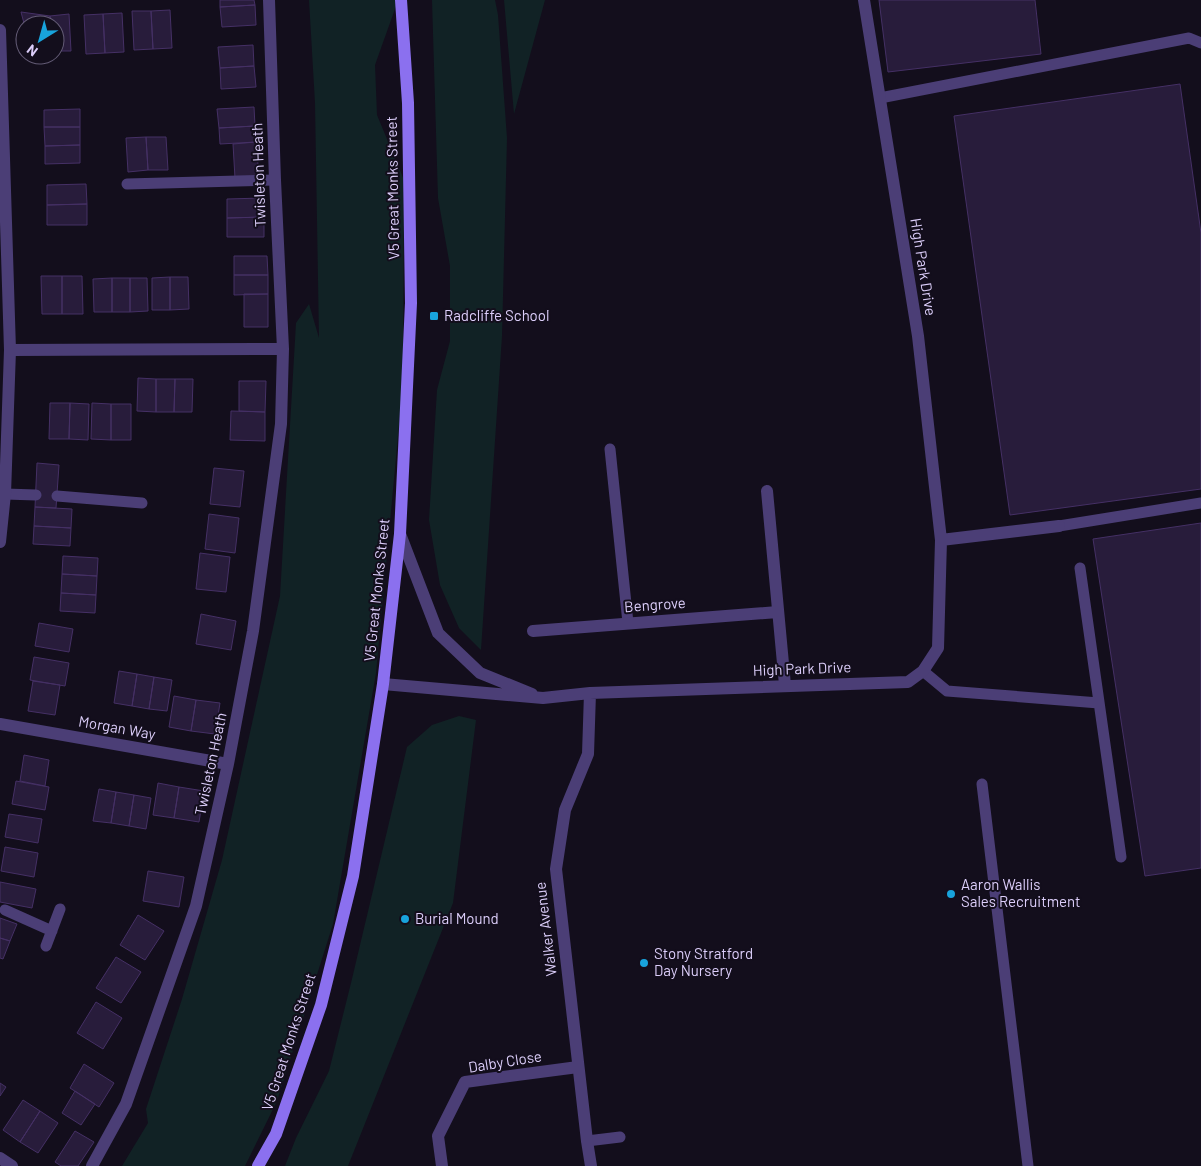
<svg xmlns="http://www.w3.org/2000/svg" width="1201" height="1166" viewBox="0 0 1201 1166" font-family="Barlow,sans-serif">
	<rect width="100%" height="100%" fill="#130e1c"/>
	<path fill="#112225" d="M309 0H395L396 6 375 65 377 115 404 180 403 382 376 673 333 924 277 1101 245 1166H122L148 1123 146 1109 182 999 222 860 280 596 296 323 309 304 319 338 315 103Z
		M432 0H495L498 15 507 138 502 336 481 650 459 628 440 585 429 520 437 390 450 341V266L438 198Z
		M504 0H545L514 114Z
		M459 716 476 720 453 903 348 1166H285L296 1138 329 1071 351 983 407 747 432 725Z"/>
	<path fill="#281c3b" stroke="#453065" d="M220 0H254L255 5 220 7Z
		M879 0H1035L1041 54 888 72Z
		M255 5 256 25 222 27 220 7Z
		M170 10 172 48 153 49 151 11Z
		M132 11H151L153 49 134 50Z
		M21 12 50 16 51 25H25V27Z
		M122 13 124 52 105 53 103 14Z
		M69 14 71 51H55V25H51L50 16Z
		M103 14 105 53 86 54 84 15Z
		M253 45 254 66 220 68 218 47Z
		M254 66 256 87 221 89 220 68Z
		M1180 84 1201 233V489L1010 515 954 116Z
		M254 107 255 126 219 128 217 109Z
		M80 109V127H44V110Z
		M255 126 256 142 220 144 219 128Z
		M44 127H80V145L45 146Z
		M146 137H166L168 170H148Z
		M146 137 148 170 128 172 126 138Z
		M256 142 259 176 235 178 233 144Z
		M80 145V163L45 164V146Z
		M86 184 87 204 47 205V185Z
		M263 198 264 217 227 218V199Z
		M87 204V225H47V205Z
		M264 217V237H227V218Z
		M234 256H267L268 275H234Z
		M234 275H268V294L234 295Z
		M41 276H62V314H42Z
		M62 276H82L83 314H62Z
		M170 277H188L189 309 170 310Z
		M170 277V310H152V278Z
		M112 278H130V312H112Z
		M112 278V312H94L93 279Z
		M130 278H147L148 311 130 312Z
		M244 294H268V327H244Z
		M138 378 156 379V412L137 411Z
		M156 379H175L174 412H156Z
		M175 379H193L192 412H174Z
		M239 381H266L265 412 239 411Z
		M50 403H70L69 439H49Z
		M70 403 89 404 88 440 69 439Z
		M92 403 111 404V440L91 439Z
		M111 404H131V440H111Z
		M231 411 265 412V441L230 440Z
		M37 463 59 465 56 508 35 507Z
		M214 468 244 471 240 507 210 504Z
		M35 507 72 509 71 528 34 526Z
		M209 514 239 518 235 553 205 549Z
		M1201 523V868L1145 876 1093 539Z
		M34 526 71 528 70 546 33 544Z
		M200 553 230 557 226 592 196 589Z
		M63 556 98 558 97 576 62 574Z
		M62 574 97 576 96 595 61 593Z
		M61 593 96 595 95 613 60 611Z
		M201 614 236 621 231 650 196 644Z
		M39 623 73 629 69 652 35 646Z
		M34 657 69 663 65 686 30 680Z
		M119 671 137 674 132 706 114 703Z
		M137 674 154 677 149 709 132 706Z
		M154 677 172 680 167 711 149 709Z
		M33 681 60 685 55 715 28 711Z
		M174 696 196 700 191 731 169 727Z
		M196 700 220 703 215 734 191 731Z
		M24 755 49 760 45 786 20 781Z
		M16 781 49 787 45 810 12 804Z
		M158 783 179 787 174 818 153 815Z
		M179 787 204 791 199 822 174 818Z
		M99 789 116 792 111 823 93 821Z
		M116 792 134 795 129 826 111 823Z
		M134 795 151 798 146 829 129 826Z
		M9 814 42 819 38 843 5 837Z
		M5 847 38 853 34 877 1 871Z
		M148 871 184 877 179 907 143 901Z
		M0 882 36 889 32 908 0 902Z
		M138 915 164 931 145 960 120 945Z
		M0 918 17 924 10 941 0 938Z
		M0 938 10 941 3 959 0 958Z
		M116 957 141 972 121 1003 96 988Z
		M96 1002 122 1018 103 1049 77 1033Z
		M84 1064 114 1083 99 1107 70 1088Z
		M0 1083 6 1087 0 1096Z
		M75 1091 95 1104 81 1125 62 1113Z
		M23 1100 40 1111 20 1142 3 1130Z
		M40 1111 58 1123 38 1153 20 1142Z
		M75 1131 94 1142 78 1166H61L55 1162Z"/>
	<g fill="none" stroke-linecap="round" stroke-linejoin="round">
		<path stroke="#4b3e76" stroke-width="11" d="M880 98 1189 38 1201 43
			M127 184 275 180
			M610 449 628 623
			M5 494 36 495
			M57 496 142 503
			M1059 526 1201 503
			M1080 568 1121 857
			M923 671 947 691 1099 703
			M982 784 1028 1166
			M5 910 52 931
			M46 946 60 909
			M587 1141 620 1137"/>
		<path stroke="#4b3e76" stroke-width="12" d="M864 0 918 336 941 540
			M0 30 10 350 5 494 0 542
			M10 350 283 349
			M767 491 785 685
			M400 534 438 633 480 673 532 694
			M533 631 778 612
			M383 684 543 698 590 693 908 682 923 671 938 648 941 540 1059 526
			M590 693 588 754 565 810 556 869 587 1141 591 1166
			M0 724 228 764
			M0 1158 12 1166
			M92 1166 126 1104 196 906 228 764 253 631 281 424 283 349 275 180 269 0
			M442 1166 438 1136 465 1082 578 1067"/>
		<path stroke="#8b70ef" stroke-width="12" d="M258 1166 276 1134 321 1005 353 876 383 684 400 534 411 303 408 103 401 0"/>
	</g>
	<g fill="#18a3dc" stroke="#130e1c" stroke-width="2">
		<rect x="429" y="311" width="10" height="10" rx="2.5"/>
		<circle cx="951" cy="894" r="5"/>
		<circle cx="405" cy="919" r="5"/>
		<circle cx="644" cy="963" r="5"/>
	</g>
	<g text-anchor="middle" stroke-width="4" stroke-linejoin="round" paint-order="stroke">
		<g font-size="15" fill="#dccefa" stroke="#130e1c">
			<text transform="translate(259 175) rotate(-92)" y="5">Twisleton Heath</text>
			<text transform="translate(393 188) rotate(-91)" y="5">V5 Great Monks Street</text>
			<text transform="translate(923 267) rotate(81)" y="5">High Park Drive</text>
			<text transform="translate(377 590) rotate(-84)" y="5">V5 Great Monks Street</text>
			<text transform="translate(655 605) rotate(-4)" y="5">Bengrove</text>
			<text transform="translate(802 669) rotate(-2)" y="5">High Park Drive</text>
			<text transform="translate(117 728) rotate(10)" y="5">Morgan Way</text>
			<text transform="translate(211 764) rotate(-78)" y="5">Twisleton Heath</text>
			<text transform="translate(546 929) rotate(-97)" y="5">Walker Avenue</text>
			<text transform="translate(289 1042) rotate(-72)" y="5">V5 Great Monks Street</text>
			<text transform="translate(505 1062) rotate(-9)" y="5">Dalby Close</text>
		</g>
		<g font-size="15" fill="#dccefa" stroke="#130e1c" text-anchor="start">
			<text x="444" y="321">Radcliffe School</text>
			<text x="961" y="890">Aaron Wallis<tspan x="961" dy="17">Sales Recruitment</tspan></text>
			<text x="415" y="924">Burial Mound</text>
			<text x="654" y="959">Stony Stratford<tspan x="654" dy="17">Day Nursery</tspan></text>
		</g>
	</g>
	<g transform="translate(40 40) rotate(217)"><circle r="24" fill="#130e1c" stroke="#635b75"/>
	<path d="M0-4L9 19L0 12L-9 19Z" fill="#18a3dc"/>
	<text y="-8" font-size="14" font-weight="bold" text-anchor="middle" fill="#dccefa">N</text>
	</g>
</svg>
